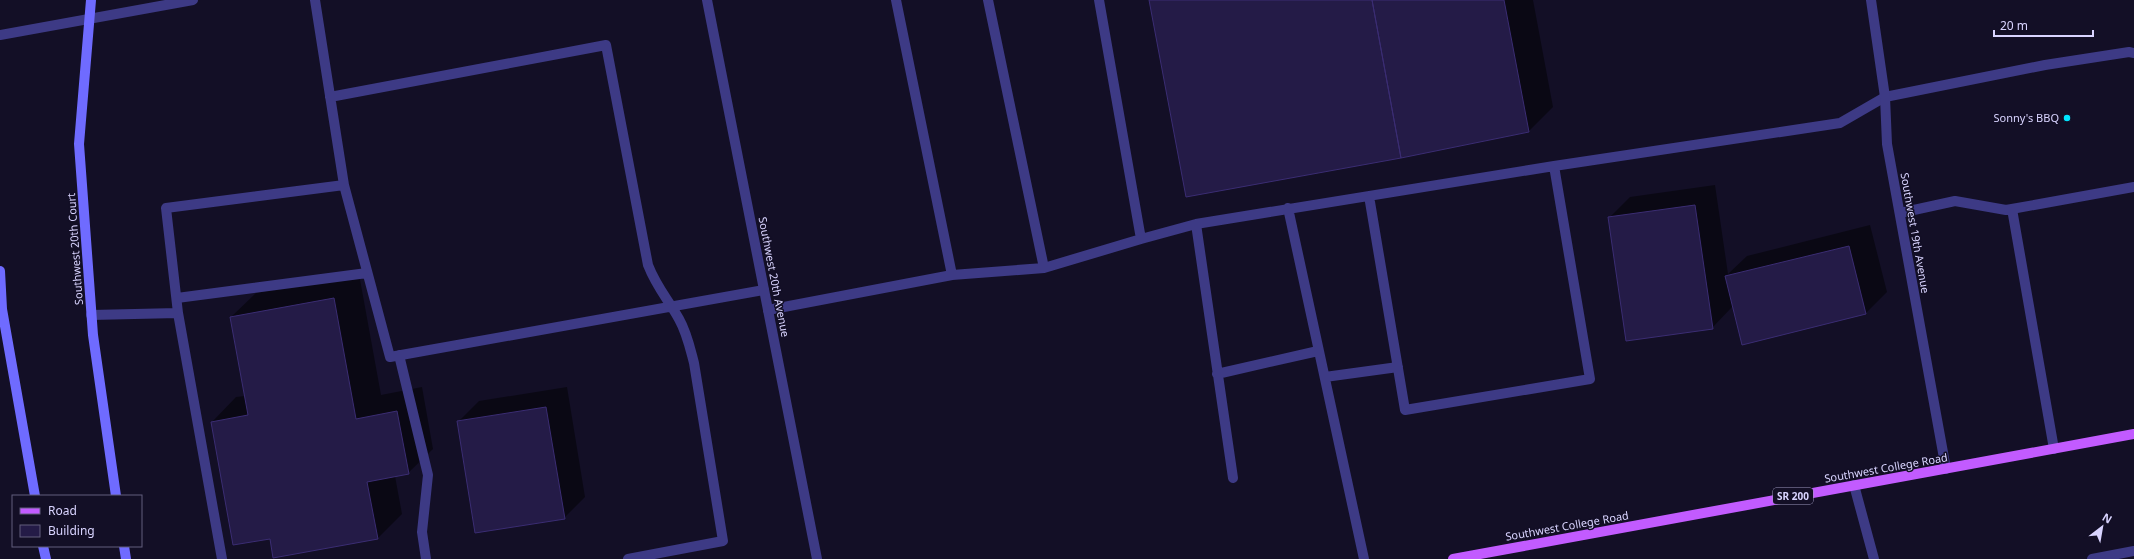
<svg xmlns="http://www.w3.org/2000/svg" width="2134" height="559" viewBox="0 0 2134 559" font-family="'Noto Sans',sans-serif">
	<rect width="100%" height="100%" fill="#130f26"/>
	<path fill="#0007" d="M1150 0H1533L1553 107 1529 131Z
		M1715 185 1728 274 1747 256 1870 225 1887 292 1866 313 1743 344 1733 306 1712 328 1609 218 1630 197Z
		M359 274 381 395 422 387 433 449 408 473 395 476 402 514 377 539 271 538 212 422 236 397 245 396 231 317 256 293Z
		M567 387 585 497 564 518 458 422 479 401Z"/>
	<path fill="#241b47" stroke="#3b2d73" d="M1149 0H1372L1401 158 1186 197Z
		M1372 0H1504L1529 132 1401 158Z
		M1695 205 1713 329 1626 341 1608 217Z
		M1849 246 1866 314 1742 345 1725 276Z
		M334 298 356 419 397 411 409 474 367 482 378 539 273 558 270 539 233 545 211 422 248 415 230 317Z
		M546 407 565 519 475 533 457 421Z"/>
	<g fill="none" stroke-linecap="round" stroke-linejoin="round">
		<path stroke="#3d3a85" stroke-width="10" d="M896 0 952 275 1044 268
			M988 0 1044 268 1141 239 1099 0
			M330 97 606 45 648 265C657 288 668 299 679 319 687 333 690 348 694 363L723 541 628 559
			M1554 166 1840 123 1885 97 2045 65 2129 52 2134 53
			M344 185 390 357 764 290
			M1288 208 1364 559
			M2012 209 2054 449
			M1900 213 1955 201 2006 210 2134 187
			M1196 224 1233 478
			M1141 239 1196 224 1554 166 1590 379 1405 410 1369 196
			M177 298 367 273
			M768 310 952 275
			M178 313 222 559
			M91 315 178 313 166 208 344 185 315 0
			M399 355 428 475 422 532 426 559
			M1217 374 1318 351
			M1325 377 1398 367
			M1854 485 1874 559
			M2092 559 2134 551"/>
		<path stroke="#3d3a85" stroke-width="10" d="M707 0 817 559
			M1871 0 1885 97 1887 144 1946 469
			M0 35 193 0"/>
		<path stroke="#6f6bff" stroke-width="10" d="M91 0 79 144 93 335 116 496
			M0 271 2 309 35 496
			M43 546 46 559
			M124 546 126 559"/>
		<path stroke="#c25bff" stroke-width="10" d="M1453 559 2134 434"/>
	</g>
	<circle fill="#00e5ff" stroke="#130f26" stroke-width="1.5" cx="2067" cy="118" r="4"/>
	<g text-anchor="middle" stroke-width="3" stroke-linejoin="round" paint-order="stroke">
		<rect fill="#130f26" stroke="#9e99be" stroke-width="1" x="1773" y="488" width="40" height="16" rx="3"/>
		<g font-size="10" font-weight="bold" fill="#d9d4ff">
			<text x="1793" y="500">SR 200</text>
		</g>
		<g font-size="11" fill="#d9d4ff" stroke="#130f26" text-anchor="end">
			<text x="2059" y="122">Sonny's BBQ</text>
		</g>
		<g font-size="11" fill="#d9d4ff" stroke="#130f26">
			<text transform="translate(1915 233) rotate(80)" y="4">Southwest 19th Avenue</text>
			<text transform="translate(75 249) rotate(-94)" y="4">Southwest 20th Court</text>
			<text transform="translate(774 277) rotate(79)" y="4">Southwest 20th Avenue</text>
			<text transform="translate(1886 468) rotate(-10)" y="4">Southwest College Road</text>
			<text transform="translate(1567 526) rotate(-10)" y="4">Southwest College Road</text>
		</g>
	</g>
	<rect x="12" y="495" width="130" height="52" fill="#130f26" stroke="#625e7d"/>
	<rect x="20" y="508" width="20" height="6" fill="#c25bff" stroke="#625e7d"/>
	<text x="48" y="515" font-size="12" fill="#d9d4ff">Road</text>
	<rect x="20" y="525" width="20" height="12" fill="#241b47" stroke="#625e7d"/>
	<text x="48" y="535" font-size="12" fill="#d9d4ff">Building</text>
	<g transform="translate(2102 527) rotate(31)" stroke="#130f26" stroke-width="3" paint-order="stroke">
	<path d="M0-3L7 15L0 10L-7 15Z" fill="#d9d4ff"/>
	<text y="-6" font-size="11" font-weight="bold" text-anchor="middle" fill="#d9d4ff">N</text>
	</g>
	<path d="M1994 30v6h99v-6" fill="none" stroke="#d9d4ff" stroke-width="2"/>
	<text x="2000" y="30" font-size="12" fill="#d9d4ff" stroke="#130f26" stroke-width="3" paint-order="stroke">20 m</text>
</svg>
